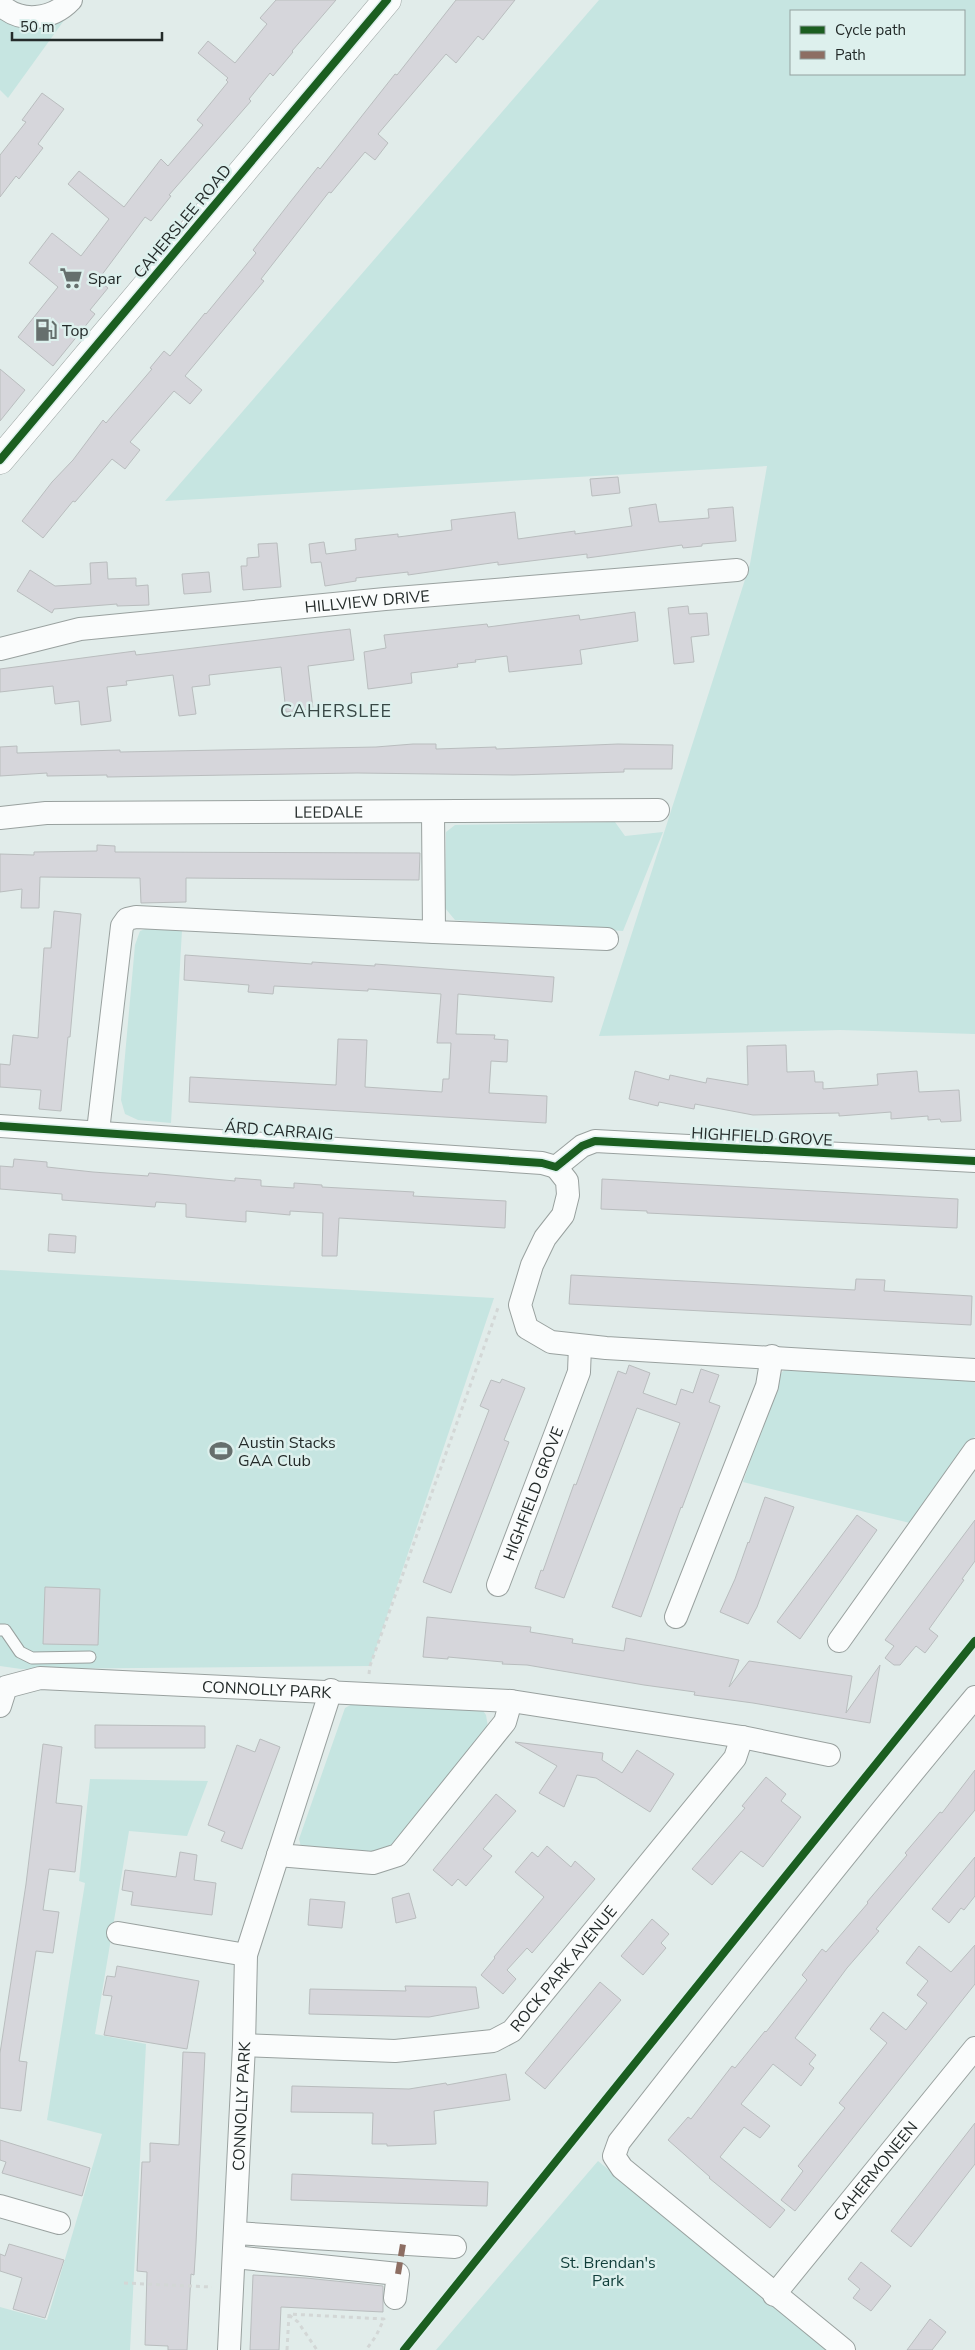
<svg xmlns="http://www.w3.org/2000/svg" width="975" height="2350" viewBox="0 0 975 2350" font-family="'Nunito Sans',sans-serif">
	<rect width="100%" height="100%" fill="#e1ecea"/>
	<path fill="#c6e5e1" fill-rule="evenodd" d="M599 0H975V1034L840 1030 599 1036 750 564 767 466 165 501ZM791 11H964V74H791Z
		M0 18 37 29 65 19 8 98 0 90Z
		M615 822 625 836 663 832 623 931 455 920 445 908 446 832 455 825Z
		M148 928 182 930 171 1123 138 1120 125 1114 121 1100 135 945 140 931Z
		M0 1270 494 1298 370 1666 21 1669 0 1666Z
		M791 1366 975 1378V1436L910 1523 743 1482 778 1378 783 1371Z
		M356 1702 479 1705 486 1715 488 1727 402 1836 387 1848 370 1853 301 1847 299 1839 345 1708Z
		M90 1779 208 1781 187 1836 129 1831 95 2034 146 2044 130 2350H0V2307L47 2320 102 2134 47 2120 85 1883 79 1881Z
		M598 2161 831 2350H436Z"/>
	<path fill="#d6d6db" stroke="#b9bdbe" d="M276 0H336L292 51 293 52 273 76 270 73 249 99 251 101 169 195 171 196 151 221 145 217 98 280 108 288 90 310 95 314 53 366 18 337 58 287 29 263 52 233 81 256 109 219 68 184 79 171 124 207 161 159 168 166 203 125 197 120 228 82 226 80 228 78 198 53 208 41 235 63 267 24 260 18Z
		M456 0H515L483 40 478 36 456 63 446 54 378 134 388 143 375 160 365 152 331 193 329 192 261 279 264 281 185 376 202 390 190 404 174 391 130 442 140 450 125 469 112 459 75 502 73 501 43 538 22 521 52 482 73 460 103 420 106 423 152 369 150 368 164 351 170 356 205 313 206 314 256 253 253 250 291 201 318 167 320 169 395 74 397 75Z
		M42 93 64 109 38 144 43 148 19 179 16 176 0 197V155L26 122 22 120Z
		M0 369 25 390 0 421Z
		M618 477 620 493 592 496 590 479Z
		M656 504 659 522 709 518 708 509 733 507 736 541 702 544V546L683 548 682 545 587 558V554L498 565V562L408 575V572L356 578V581L325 586 321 562 311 563 309 544 324 542 326 554 356 550 355 539 398 534V537L452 530 451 520 515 512 518 539 575 531V534L632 526 629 508Z
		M277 543 281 587 243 590 241 566H247V558L259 557 258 544Z
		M107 562 108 579 136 578V586L148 585 149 605 117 606V604L54 609 52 613 17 591 30 570 55 586 91 584 90 563Z
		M209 572 211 592 184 594 182 574Z
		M688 606 689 614 707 613 709 635 691 637 694 662 674 664 668 608Z
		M635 612 638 641 580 650 582 664 509 672 507 656 475 660 476 662 457 664 458 667 411 673 412 683 368 689 364 652 386 648 384 635 487 624 488 627 579 615 580 620Z
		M350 629 354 660 308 666 313 709 286 712 281 667 209 675 210 685 192 687 196 714 179 716 173 675 126 681 127 685 107 687 111 721 81 725 79 701 55 704 53 686 0 692V669L135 651 136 655Z
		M413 744H436V749L496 747V749L618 744 673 745 672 769H624V772L513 775 357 773 107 777V775L47 776V773L0 776V747L17 746V753L120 750V752L376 747Z
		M97 845 115 846V852L420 853 419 880 186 878V902L141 903 140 878 40 877 39 908H21L22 889 0 892V854L34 855V852L97 851Z
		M54 911 81 914 70 1037H68L61 1111 39 1109 41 1090 0 1087V1064L10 1065 13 1035 38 1038 44 948H51Z
		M185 955 312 964V962L375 966V964L554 977 552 1002 458 994 456 1034 495 1035 494 1039 508 1040 507 1062 491 1061 489 1093 547 1096 546 1123 189 1102 190 1077 336 1085 338 1039 367 1040 365 1087 442 1092 443 1079H449L451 1043H437L441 994 368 989V991L274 986 273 994 248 992 249 985 184 980Z
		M786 1045 787 1072 814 1071 815 1082H823V1089L878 1085 877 1074 917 1071 919 1092 959 1090 961 1121 941 1122 940 1119 928 1120V1116L891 1119V1112L839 1116V1113L753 1115 695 1104 694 1109 659 1102 658 1106 629 1099 635 1071 669 1080 670 1075 706 1083 707 1078 748 1085 747 1046Z
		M14 1159 47 1162V1167L93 1172 148 1176 149 1173 235 1181V1178L261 1180V1186L294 1188V1183L322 1185V1187L414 1192 413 1196 506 1201 505 1228 339 1218 337 1256H322L323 1213 290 1211V1215L246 1211V1222L186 1217V1204L156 1202 155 1207 62 1200V1194L0 1189V1166L13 1167Z
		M602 1179 958 1199 957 1228 647 1213V1211L601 1209Z
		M49 1234 76 1236 75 1253 48 1251Z
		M571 1275 855 1290 856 1279 885 1280 884 1291 972 1296 971 1325 569 1304Z
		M629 1365 650 1373 643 1393 676 1405 681 1389 693 1393 701 1369 719 1375 709 1402 720 1406 682 1508 681 1507 641 1617 612 1607 680 1423 637 1408 564 1598 535 1588 541 1570 543 1571 574 1484 576 1485 618 1371 626 1374Z
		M502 1379 525 1388 504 1440 509 1442 451 1593 423 1582 489 1410 480 1406 491 1380 500 1383Z
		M765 1497 794 1507 757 1607 748 1624 720 1612 735 1579 748 1542 749 1543Z
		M857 1515 877 1530 800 1639 777 1622Z
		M975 1520V1561L962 1579 964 1580 929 1629 938 1636 925 1653 916 1646 900 1665H894L885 1658 894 1646 885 1640Z
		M45 1587 100 1589 98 1645 43 1644Z
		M427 1617 531 1627 530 1632 573 1639 572 1643 624 1651 626 1638 739 1660 729 1687 749 1661 852 1676 846 1713 880 1665 870 1723 753 1703 694 1695 695 1692 644 1685 527 1665 502 1664 503 1662 448 1657V1659L423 1657Z
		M95 1725 205 1726V1748H95Z
		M260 1739 280 1747 242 1849 221 1841 225 1832 208 1825 237 1745 255 1752Z
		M515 1742 603 1753 602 1760 622 1773 637 1750 674 1774 650 1812 596 1778 577 1775 564 1807 539 1793 557 1766Z
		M43 1744 62 1747 56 1803 82 1806 75 1872 49 1869 43 1910 59 1912 53 1953 36 1951 19 2061 27 2062 21 2111 0 2108V2053L26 1884Z
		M975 1770V1810L876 1929 879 1931 847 1968 795 2038 816 2055 809 2064 814 2068 801 2086 773 2064 741 2104 770 2126 760 2138 744 2127 720 2157 785 2210 770 2228 709 2178 710 2177 668 2140 688 2117 691 2119 732 2066 735 2068 765 2031 766 2032 807 1980 802 1975 822 1949 826 1952 868 1903 867 1902 907 1855 905 1853 940 1812 942 1813Z
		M766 1777 786 1794 781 1801 801 1817 763 1867 741 1851 712 1885 692 1869 745 1808 742 1806Z
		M496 1794 516 1811 483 1849 492 1856 466 1886 458 1879 452 1886 433 1870Z
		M547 1846 571 1867 575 1861 595 1879 532 1953 527 1948 507 1970 516 1979 503 1994 481 1975 495 1958 494 1957 544 1897 515 1872 532 1852 538 1857Z
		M180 1852 197 1855 194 1880 216 1883 212 1915 131 1905 133 1892 122 1890 125 1870 176 1877Z
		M975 1857V1896L964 1910 961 1908 949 1923 932 1909Z
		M409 1893 416 1918 396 1923 392 1898Z
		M310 1899 345 1902 342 1928 308 1925Z
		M652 1919 669 1934 661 1943 666 1948 643 1975 621 1956Z
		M975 1945V1984L795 2211 781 2200 803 2171 798 2166 845 2108 839 2103 887 2043 870 2029 883 2012 906 2030 927 2003 917 1995 928 1981 906 1963 919 1946 951 1972Z
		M117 1966 199 1981 187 2049 104 2035 112 1996 103 1995 107 1976 115 1977Z
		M600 1982 621 2000 545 2089 525 2073Z
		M405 1986 476 1987 479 2008 429 2017 309 2014 310 1989 406 1991Z
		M183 2052 205 2053 196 2243 194 2275 191 2274 187 2350H168V2346L145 2345 147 2272 137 2271 142 2162H150V2143L179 2145Z
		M506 2074 510 2100 434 2111 436 2144 387 2146V2144H372L373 2113 291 2112 292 2086 409 2089 446 2083 447 2085Z
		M975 2123V2164L911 2247 891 2231Z
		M0 2140 90 2168 82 2196 2 2173 6 2162 0 2160Z
		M292 2174 488 2182 487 2206 291 2200Z
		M9 2244 64 2260 45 2318 13 2309 22 2278 0 2271V2254L5 2256Z
		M861 2262 891 2286 871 2311 853 2298 860 2289 848 2279Z
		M253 2275 306 2278 383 2286V2312L281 2307 279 2350H250Z
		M930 2319 946 2332 932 2350H907Z"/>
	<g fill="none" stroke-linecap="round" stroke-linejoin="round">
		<defs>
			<path id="service" d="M0 1630H5L20 1652 32 1658 90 1657"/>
			<g id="minor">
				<path d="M0 4C20 24 52 20 71 0"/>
				<path id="s1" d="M0 649 80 629 385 599 737 570"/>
				<path d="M433 812 434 932 607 939"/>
				<path id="s2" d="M0 818 46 813 658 810"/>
				<path d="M0 1126 542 1163 556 1167"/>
				<path d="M98 1131 122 926 127 919 136 917 434 932"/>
				<path d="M556 1167 567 1181 568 1195 563 1215 545 1238 532 1265 520 1305 527 1328 551 1342 606 1348 975 1370"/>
				<path d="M556 1167 582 1146 595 1141 975 1161"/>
				<path id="s3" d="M498 1585 579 1372 580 1346"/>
				<path d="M676 1617 767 1386 772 1356"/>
				<path d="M839 1641 975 1450"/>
				<path id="s4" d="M0 1706 6 1687 40 1678 511 1701 742 1737 829 1755"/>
				<path d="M278 1855 373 1863 398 1855 505 1722 511 1701"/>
				<path d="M118 1933 246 1955"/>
				<path id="s5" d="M244 2045 395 2051 493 2041 512 2031 735 1758 742 1737"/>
				<path d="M0 2206 59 2223"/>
				<path d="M235 2233 455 2247"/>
				<path d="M234 2257 398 2274 395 2298"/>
				<path id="s6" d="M774 2295 975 2048"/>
				<path id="s7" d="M229 2350 244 2045 246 1955 331 1690"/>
				<path d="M844 2350 622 2168 614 2156 619 2142C736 1992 853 1843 975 1697"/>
			</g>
			<path id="secondary" d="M0 460 387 0"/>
		</defs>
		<use href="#service" stroke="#99a19f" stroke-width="13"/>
		<use href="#minor" stroke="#99a19f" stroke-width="24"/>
		<use href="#secondary" stroke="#99a19f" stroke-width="29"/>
		<path stroke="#d3d7d6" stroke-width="3" stroke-dasharray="4 4" stroke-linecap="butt" d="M369 1674 370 1666 499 1305
			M124 2283 212 2287
			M289 2315 298 2322 317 2350
			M287 2350 289 2314 384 2319 376 2336 366 2350"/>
		<use href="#service" stroke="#fafcfc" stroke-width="11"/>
		<use href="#minor" stroke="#fafcfc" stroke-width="22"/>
		<use href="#secondary" stroke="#fafcfc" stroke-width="28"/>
		<path stroke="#8d6e63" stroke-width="6" stroke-dasharray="12 6" stroke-linecap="butt" d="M398 2274 403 2244"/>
		<defs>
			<path id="cycleway" d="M0 460 387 0
				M0 1126 542 1163 556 1167 582 1146 595 1141 975 1161
				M404 2350 975 1641"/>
		</defs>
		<use href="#cycleway" stroke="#ddf0ed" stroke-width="11"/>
		<use href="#cycleway" stroke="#1b5e20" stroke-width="8"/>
	</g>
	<defs>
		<symbol id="supermarket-bare" viewBox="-9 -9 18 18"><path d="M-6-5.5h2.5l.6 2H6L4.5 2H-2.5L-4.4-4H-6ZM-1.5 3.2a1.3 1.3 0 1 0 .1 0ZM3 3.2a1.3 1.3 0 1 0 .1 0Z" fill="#666f6d" stroke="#ddf0ed" stroke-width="2.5" paint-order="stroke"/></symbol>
		<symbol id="fuel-bare" viewBox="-9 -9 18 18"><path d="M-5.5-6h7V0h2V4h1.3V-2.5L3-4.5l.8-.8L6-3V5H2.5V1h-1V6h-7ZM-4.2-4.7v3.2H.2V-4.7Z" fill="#666f6d" stroke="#ddf0ed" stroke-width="2.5" paint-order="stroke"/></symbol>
		<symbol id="stadium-bare" viewBox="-9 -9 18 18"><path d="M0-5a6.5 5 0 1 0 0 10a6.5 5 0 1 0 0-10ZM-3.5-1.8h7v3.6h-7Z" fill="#666f6d" stroke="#ddf0ed" stroke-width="2.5" paint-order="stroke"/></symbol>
	</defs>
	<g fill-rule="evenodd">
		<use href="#supermarket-bare" x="55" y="262" width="32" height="32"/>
		<use href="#fuel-bare" x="30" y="314" width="32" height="32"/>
		<use href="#stadium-bare" x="205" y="1435" width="32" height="32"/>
	</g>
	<g text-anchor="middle" stroke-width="5" stroke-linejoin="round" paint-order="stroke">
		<g font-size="16" fill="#242b2a" stroke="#ddf0ed">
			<text transform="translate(182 221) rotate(-50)" y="6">CAHERSLEE ROAD</text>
			<text dy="6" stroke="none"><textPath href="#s1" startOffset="371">HILLVIEW DRIVE</textPath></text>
			<text dy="6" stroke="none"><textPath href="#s2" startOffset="329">LEEDALE</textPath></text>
			<text transform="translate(279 1130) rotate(4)" y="6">ÁRD CARRAIG</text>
			<text transform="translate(762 1136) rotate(3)" y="6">HIGHFIELD GROVE</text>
			<text dy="6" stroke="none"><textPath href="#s3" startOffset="98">HIGHFIELD GROVE</textPath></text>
			<text dy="6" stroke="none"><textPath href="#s4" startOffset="282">CONNOLLY PARK</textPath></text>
			<text dy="6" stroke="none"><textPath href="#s5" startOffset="352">ROCK PARK AVENUE</textPath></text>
			<text dy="6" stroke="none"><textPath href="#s7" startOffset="244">CONNOLLY PARK</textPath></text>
			<text dy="6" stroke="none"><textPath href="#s6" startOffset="160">CAHERMONEEN</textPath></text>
		</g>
		<g font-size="16" fill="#242b2a" stroke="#ddf0ed" text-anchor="start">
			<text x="88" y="284">Spar</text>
			<text x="62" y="336">Top</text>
			<text x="238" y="1448">Austin Stacks<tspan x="238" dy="18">GAA Club</tspan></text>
		</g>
		<g font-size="16" fill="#113e3a" stroke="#ddf0ed">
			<text x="608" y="2268">St. Brendan's<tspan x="608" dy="18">Park</tspan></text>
		</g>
		<g font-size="18" letter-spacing="1" fill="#384846" stroke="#ddf0ed">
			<text x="336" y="717">CAHERSLEE</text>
		</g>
	</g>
	<rect x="790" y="10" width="175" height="65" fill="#ddf0ed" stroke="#93a19f"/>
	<rect x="800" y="26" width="25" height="8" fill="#1b5e20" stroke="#93a19f"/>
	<text x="835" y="35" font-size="15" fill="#242b2a">Cycle path</text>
	<rect x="800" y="51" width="25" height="8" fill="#8d6e63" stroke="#93a19f"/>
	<text x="835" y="60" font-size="15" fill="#242b2a">Path</text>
	<path d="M12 32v8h150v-8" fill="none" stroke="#242b2a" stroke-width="2.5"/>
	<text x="20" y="32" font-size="15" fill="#242b2a" stroke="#ddf0ed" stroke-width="4" paint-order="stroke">50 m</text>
</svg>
